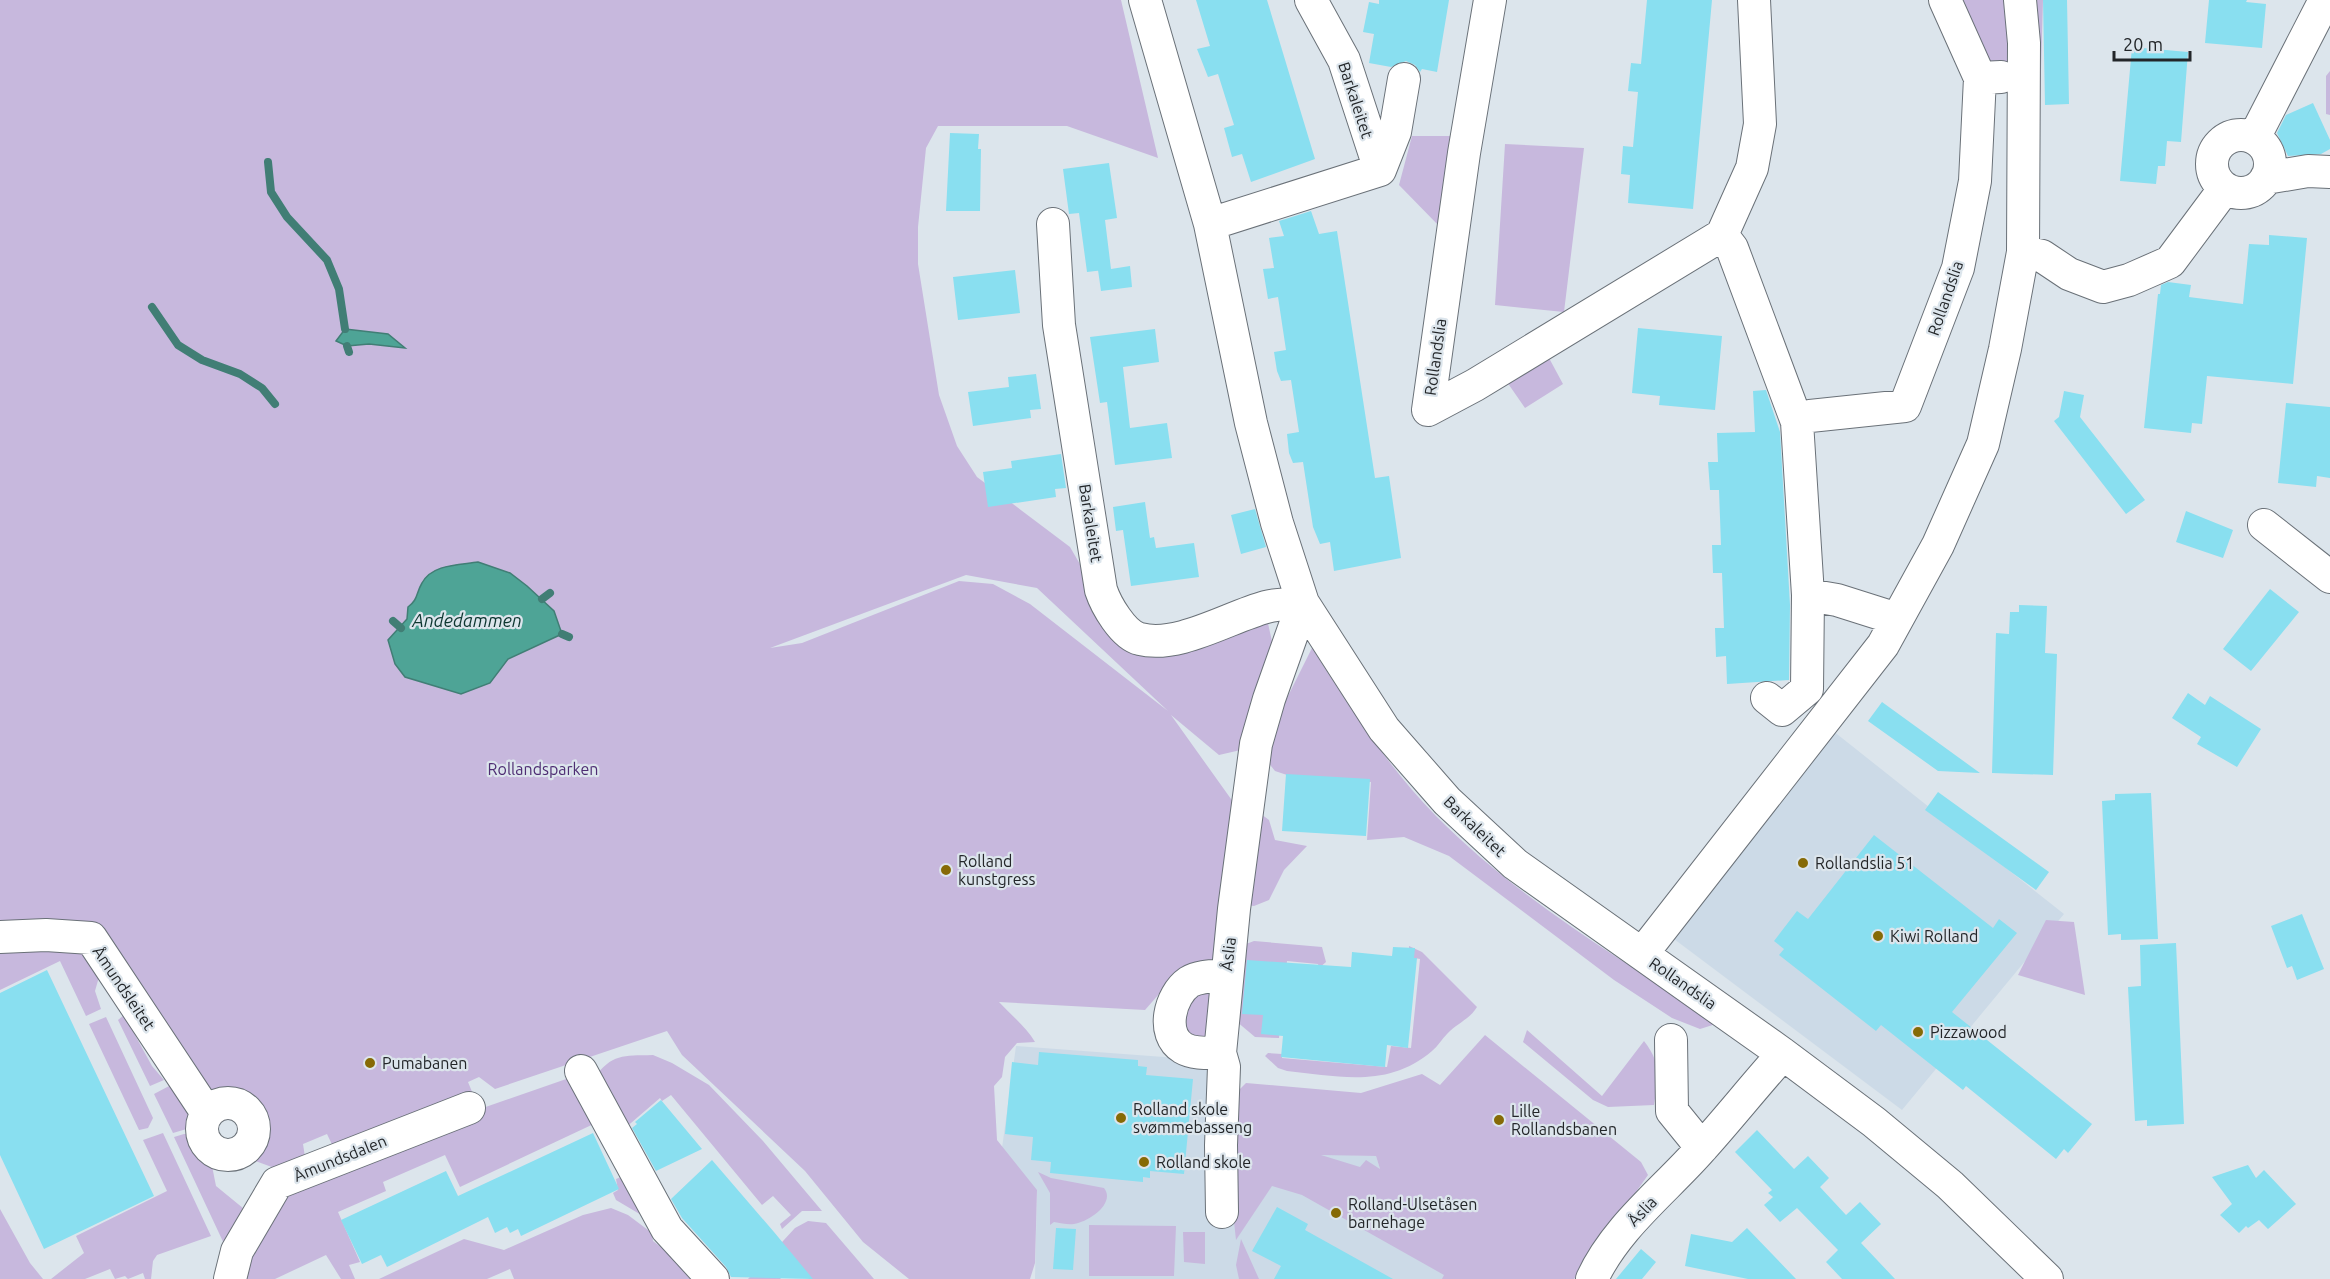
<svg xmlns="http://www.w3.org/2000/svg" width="2330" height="1279" viewBox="0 0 2330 1279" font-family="Ubuntu,sans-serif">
	<rect width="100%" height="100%" fill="#dce5ec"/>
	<path fill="#ccdae7" d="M1823 723 2064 914 1902 1110 1654 924Z
		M1016 1046 1191 1059 1219 1072 1294 1153 1376 1156 1380 1169 1496 1279H1035L1037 1190 999 1170Z"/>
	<path fill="#c7b8dd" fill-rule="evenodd" d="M0 0H1121L1158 158 1067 126H938L926 148 918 227V264L939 395 957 446 977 477 1070 547 1131 652 1267 619 1273 646 1245 749 1219 755 1171 715 1246 820 1226 975 1173 978 1145 1010 999 1002C1011 1015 1026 1027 1035 1042L1017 1043 1005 1057 1002 1077 994 1086 997 1140 1037 1190 1035 1263 1030 1279H909L863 1242 805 1171 682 1055 667 1031 495 1089 479 1077 468 1082 475 1099 337 1155 327 1134 303 1144 305 1157 280 1170 244 1157V1153C261 1140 266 1111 245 1099 234 1093 220 1092 208 1089L106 944 0 924ZM966 575 1037 588 1168 711 1030 604 993 584 959 581 802 643 770 648Z
		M1954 0H2043L2039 139 2029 103 1984 58Z
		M2330 71V115L2326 114V76Z
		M1412 136H1457L1440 227 1399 185Z
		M1505 144 1584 148 1564 312 1495 305Z
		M1549 358 1563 384 1525 408 1507 382Z
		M1312 648C1349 706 1387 766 1436 816 1519 900 1621 959 1719 1023L1700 1029 1672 1018 1614 980 1449 856 1404 837 1367 840 1371 782 1287 775 1275 771 1260 752Z
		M1257 811 1269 820 1275 840 1307 846 1284 870 1269 900 1254 906 1246 905Z
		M2046 920 2074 922 2085 995 2018 975Z
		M1254 941 1322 947 1326 962 1319 968 1318 964 1287 961 1279 1038 1255 1037 1236 1021 1246 944Z
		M71 942 101 970 95 991 101 1009 86 1016 60 961 0 990V944Z
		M1409 946 1422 952 1477 1007C1469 1020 1457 1023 1447 1034 1442 1039 1438 1046 1432 1051 1388 1089 1337 1076 1287 1071L1278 1068 1265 1056 1268 1053 1282 1054V1058L1387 1067 1391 1046 1411 1048 1420 959 1409 957Z
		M1205 992 1212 993 1213 1037 1198 1038 1186 1034 1180 1011 1194 995Z
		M124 1015 152 1066 164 1080 150 1086 118 1020Z
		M106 1017 153 1118 148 1128 139 1130 89 1024Z
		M1527 1030 1602 1096 1644 1041C1662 1064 1658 1078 1654 1105L1608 1107 1593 1100 1523 1042Z
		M1485 1035 1641 1162 1648 1175 1574 1279H1442L1444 1275 1302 1195 1272 1186 1236 1240 1228 1166 1226 1103 1246 1083 1361 1093 1422 1074 1440 1085ZM1321 1155 1376 1156 1380 1169 1366 1160 1360 1167Z
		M653 1055 672 1063 709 1085 763 1141 822 1211H802L782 1229 780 1224 791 1215 773 1196 762 1205 671 1095 662 1101 660 1098 624 1129 593 1079C613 1053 622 1056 653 1055Z
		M572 1077 600 1121 460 1187 445 1155 383 1182 386 1191 338 1212 360 1262 349 1265 355 1279H341L326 1255 275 1279H230L288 1185 431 1126Z
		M171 1085 192 1114 190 1128 173 1133 154 1094Z
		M163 1133 211 1236 157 1255 153 1261 151 1279H145L143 1273 128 1279 125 1276 115 1279 110 1269 85 1279H51L84 1253 76 1236 167 1191 143 1140Z
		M184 1134H190L194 1145 212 1166 216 1186 249 1213 226 1248 174 1137Z
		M1038 1172 1051 1178 1104 1188C1116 1203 1089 1222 1074 1224 1068 1225 1061 1223 1054 1222L1050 1225V1193Z
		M621 1177 648 1219 616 1200 613 1193 618 1190 616 1179Z
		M611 1208 628 1215 652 1233 653 1241 703 1279H514L510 1269 487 1279H379L464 1239 504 1250 583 1215Z
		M0 1209 30 1263 43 1279H0Z
		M808 1221 826 1223 874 1279H809L797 1265 780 1279H748L795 1228Z
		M1089 1225 1176 1226 1174 1276H1089Z
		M1183 1232H1205V1264L1184 1262Z
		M1241 1239 1259 1279H1239L1236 1265Z"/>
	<path fill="#4ea496" stroke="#417e75" stroke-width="1.5" d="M345 329 388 334 405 348 369 344 347 346 336 341Z
		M478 562 510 573 527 586 554 611 562 634 508 659 490 683 461 694 405 677 395 664 388 640 407 619 408 607C418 600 416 593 422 583 432 564 459 565 478 562Z"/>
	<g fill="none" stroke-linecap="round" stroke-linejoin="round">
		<path stroke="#417e75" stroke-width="8" d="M268 162 271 192 287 217 327 260 339 289 345 329
			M152 307 178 345 202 360 240 374 262 388 275 404
			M347 346 349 352
			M542 599 550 593
			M393 621 401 628
			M562 634 569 637"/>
	</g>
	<path fill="#89dff0" d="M1196 0H1267L1315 159 1251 182 1242 154 1232 157 1224 128 1234 125 1218 74 1208 77 1197 49 1210 46Z
		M1379 0H1449L1437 72 1422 69 1420 72 1415 65 1406 61 1391 67 1369 63 1374 34 1363 32 1369 2 1379 4Z
		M1647 0H1712L1693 209 1628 203 1630 175 1621 174 1623 146 1633 147 1638 92 1628 91 1631 63 1641 64Z
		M2043 0H2067L2069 104 2045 105Z
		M2209 0H2247L2246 2 2266 4 2262 48 2205 43Z
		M2132 47 2188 52 2181 142 2167 141 2165 166H2158L2156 184 2120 181Z
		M2313 103 2330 140V149L2321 154 2288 156 2277 133 2286 115Z
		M950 133 979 134 978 149H981L980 211H946Z
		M1109 163 1117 218 1105 220 1111 269 1130 266 1132 287 1101 291 1098 270H1104L1087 272 1079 213 1069 214 1063 169Z
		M1311 211 1319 234 1337 231 1375 478 1389 476 1401 558 1334 571 1330 542 1320 544 1313 527 1303 462 1293 463 1289 453 1287 434 1299 432 1291 380 1281 381 1277 371 1274 352 1286 350 1278 297 1268 299 1263 269 1274 268 1269 238 1284 236 1279 221Z
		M2269 235 2307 238 2293 384 2207 376 2202 424 2192 423 2191 433 2144 428 2158 294H2160L2161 285 2168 282 2191 285 2189 297 2243 304 2249 244 2269 245Z
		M1015 270 1020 313 958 320 953 277Z
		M1638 328 1722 336 1715 410 1659 405 1660 396 1632 393Z
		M1155 329 1159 362 1123 367 1130 428 1167 423 1172 458 1115 465 1107 402 1100 403 1090 337Z
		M1036 374 1041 409 1030 410 1031 418 973 426 968 392 1009 387 1008 377Z
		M1766 390 1780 432 1790 605 1789 680 1727 684 1726 656 1716 657 1715 628H1724L1722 573H1713L1712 545H1721L1719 490H1710L1708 462H1718L1717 433 1755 432 1753 391Z
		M2064 391 2084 395 2080 417 2145 500 2126 514 2054 421 2059 417Z
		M2286 403 2330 407V478L2317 476 2316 487 2278 483Z
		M1061 454 1066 488 1055 489 1056 497 988 507 983 472 1012 468 1011 461Z
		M1145 502 1150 538 1154 537 1156 548 1194 543 1199 577 1131 586 1123 530 1116 531 1113 507Z
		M1255 509 1266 547 1241 554 1231 515Z
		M2186 511 2233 530 2223 558 2176 542Z
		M2270 589 2299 612 2251 671 2223 649Z
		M2019 605 2047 606 2045 653 2057 654 2053 775 1992 773 1996 633 2009 634 2010 612H2019Z
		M2188 693 2205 705 2210 696 2261 729 2237 767 2197 744 2201 737 2172 718Z
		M1882 702 1980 773 1938 771 1868 721Z
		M1286 774 1370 779 1366 836 1282 831Z
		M1938 792 2049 872 2036 890 1925 810Z
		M2151 793 2158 939 2121 940V934L2108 935 2102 801 2115 800V794Z
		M1874 835 1993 928 1999 919 2017 933 1952 1012 2092 1124 2068 1153 2064 1149 2056 1159 1966 1086 1963 1090 1881 1025 1876 1031 1779 955 1784 949 1774 941 1797 911 1808 919Z
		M2302 914 2324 969 2297 980 2292 966 2287 968 2271 926Z
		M2176 943 2184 1124 2147 1126V1120L2135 1121 2128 987 2141 986 2140 945Z
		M1393 947 1415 948 1414 958H1417L1408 1048 1387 1045 1385 1067 1281 1057 1283 1036 1261 1034 1263 1015 1242 1014 1247 960 1351 967 1352 952 1392 956Z
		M47 970 154 1196 44 1249 0 1155V993Z
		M1039 1052 1138 1060V1066L1147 1067 1146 1075 1193 1079 1184 1174 1150 1171V1178L1143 1177V1182L1050 1173 1051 1162 1031 1160 1033 1137 1005 1134 1012 1062 1038 1065Z
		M661 1100 702 1149 656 1171 632 1128 637 1124 635 1122Z
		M1757 1130 1794 1169 1808 1156 1829 1178 1820 1187 1846 1215 1860 1202 1881 1224 1861 1243 1895 1279H1842L1826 1262 1838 1250 1797 1208 1780 1222 1764 1205 1773 1197 1768 1193 1772 1190 1735 1152Z
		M593 1133 619 1189 521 1236 518 1229 510 1233 507 1227 495 1233 488 1217 387 1267 381 1255 362 1264 341 1220 446 1171 458 1196Z
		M712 1160 774 1232 813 1279 731 1277 726 1267 682 1218 671 1199Z
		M2248 1165 2256 1178 2264 1170 2296 1204 2268 1229 2259 1220 2248 1228 2246 1226 2239 1233 2220 1215 2232 1204 2212 1177Z
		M1277 1207 1308 1224 1305 1230 1393 1279H1274L1281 1266 1252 1251Z
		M1056 1228 1076 1229 1073 1270 1053 1269Z
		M1747 1228 1796 1279H1748L1685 1266 1691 1234 1732 1242Z
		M1641 1249 1656 1262 1642 1279H1616Z"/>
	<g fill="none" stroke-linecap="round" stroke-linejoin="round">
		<defs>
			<path id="minor" d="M1145 0 1210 224 1251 423 1277 523 1303 603 1269 699 1256 744 1234 909 1220 1053 1224 1067 1221 1145 1222 1212
				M1945 0 1980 78 2001 77
				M2212 164a29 29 0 1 1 58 0a29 29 0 1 1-58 0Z
				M2254 138 2325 0
				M1380 170 1395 132 1404 79
				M2266 178 2308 171 2330 172
				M1053 224 1059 325 1101 590C1106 605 1123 635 1140 639 1178 649 1229 617 1266 607 1277 604 1291 604 1303 603L1384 729 1447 801 1515 864 1783 1054 1874 1122 1950 1185 2047 1279
				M1210 224 1380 170 1344 60 1311 0
				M1722 235 1732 248 1797 422 1808 595 1807 689 1782 710 1767 698
				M2023 252 2042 256 2069 274 2103 287 2129 280 2170 262 2225 188
				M1428 410 1475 385 1722 235 1752 168 1760 124 1754 0
				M1428 410 1464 153 1490 0
				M1797 422 1810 416 1905 406 1958 268 1975 181 1980 78
				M2264 525 2330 577
				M1808 595 1837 600 1897 619
				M0 937 46 935 91 938 207 1113
				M1642 954 1883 645 1938 545 1983 444 2005 349 2023 252 2024 43 2020 0
				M1671 1040 1672 1111 1702 1148
				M1220 1053C1209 1053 1193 1054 1183 1048 1160 1034 1170 995 1189 982 1199 976 1214 976 1226 975
				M581 1071 667 1229 713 1279
				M202 1129a26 26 0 1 1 52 0a26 26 0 1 1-52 0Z
				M230 1279 237 1251 277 1183 469 1108
				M1592 1279C1616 1227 1664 1191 1701 1149 1729 1118 1755 1085 1783 1054"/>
		</defs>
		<use href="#minor" stroke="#6a7178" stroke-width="34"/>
		<use href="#minor" stroke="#fff" stroke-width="32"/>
	</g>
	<g fill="#866a06" stroke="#dce5ec" stroke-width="2">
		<circle cx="1803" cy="863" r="6"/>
		<circle cx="946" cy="870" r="6"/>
		<circle cx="1878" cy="936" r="6"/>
		<circle cx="1918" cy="1032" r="6"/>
		<circle cx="370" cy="1063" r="6"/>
		<circle cx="1121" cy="1118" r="6"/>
		<circle cx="1499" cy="1120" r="6"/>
		<circle cx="1144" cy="1162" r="6"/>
		<circle cx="1336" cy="1213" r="6"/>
	</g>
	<g text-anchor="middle" stroke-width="4.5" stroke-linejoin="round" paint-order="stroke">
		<g font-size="16" fill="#232629" stroke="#dce5ec">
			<text transform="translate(1356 100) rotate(72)" y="6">Barkaleitet</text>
			<text transform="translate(1945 298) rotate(-71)" y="6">Rollandslia</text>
			<text transform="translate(1435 357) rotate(-82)" y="6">Rollandslia</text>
			<text transform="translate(1091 523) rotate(81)" y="6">Barkaleitet</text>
			<text transform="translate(1475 826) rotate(44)" y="6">Barkaleitet</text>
			<text transform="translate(1228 954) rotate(-83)" y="6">Åslia</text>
			<text transform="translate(1683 983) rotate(35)" y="6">Rollandslia</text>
			<text transform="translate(124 988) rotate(56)" y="6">Åmundsleitet</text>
			<text transform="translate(340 1158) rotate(-22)" y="6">Åmundsdalen</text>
			<text transform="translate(1642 1211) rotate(-46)" y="6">Åslia</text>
		</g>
		<g font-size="16" fill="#4e2d73" stroke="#dce5ec">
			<text x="543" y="775">Rollandsparken</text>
		</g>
		<g font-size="16" fill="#232629" stroke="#dce5ec" text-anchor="start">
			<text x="958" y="867">Rolland<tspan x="958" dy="18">kunstgress</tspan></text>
			<text x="1815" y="869">Rollandslia 51</text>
			<text x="1890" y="942">Kiwi Rolland</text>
			<text x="1930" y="1038">Pizzawood</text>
			<text x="382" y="1069">Pumabanen</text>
			<text x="1133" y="1115">Rolland skole<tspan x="1133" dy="18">svømmebasseng</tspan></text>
			<text x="1511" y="1117">Lille<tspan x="1511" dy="18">Rollandsbanen</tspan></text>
			<text x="1156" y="1168">Rolland skole</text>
			<text x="1348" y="1210">Rolland-Ulsetåsen<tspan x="1348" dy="18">barnehage</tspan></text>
		</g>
		<g font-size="18" font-style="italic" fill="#0d3630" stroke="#dce5ec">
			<text x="467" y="627">Andedammen</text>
		</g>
	</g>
	<path d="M2114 51v9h76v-9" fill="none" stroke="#232629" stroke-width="3"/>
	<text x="2123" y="51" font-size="18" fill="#232629" stroke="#dce5ec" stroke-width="4.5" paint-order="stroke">20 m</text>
</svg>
